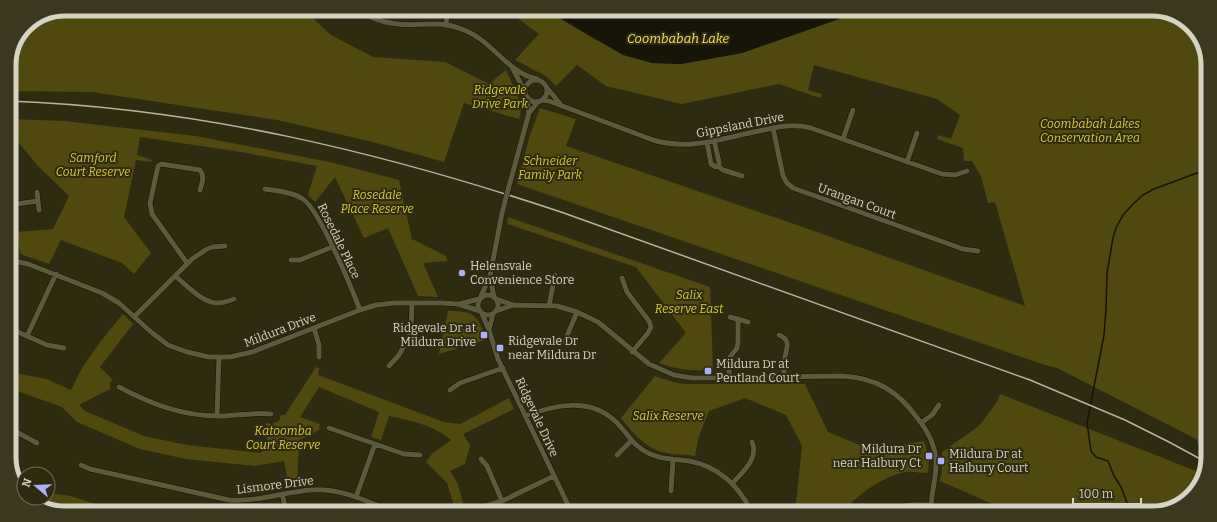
<svg xmlns="http://www.w3.org/2000/svg" width="1217" height="522" viewBox="0 0 1217 522" font-family="Bitter,serif">
	<rect width="100%" height="100%" fill="#2f2b11"/>
	<path fill="#50490f" d="M65 9 304 10 331 35 373 57 445 62 489 84 506 70 522 105 519 119 464 103 444 162 369 141 277 120 92 92 9 91V62L26 25Z
		M508 11H553L563 20 594 39 652 63 681 64 742 53 859 12 1173 13 1197 31 1208 61 1204 451 1201 450 1196 439 1057 368 1042 364 517 184 530 135 540 108 576 119 566 146 797 225 1025 306 995 202 988 203 981 176 972 161H964L963 148 937 139 938 135 951 139 960 115 937 99 814 65 808 90 822 94 820 98 779 84 682 104 606 86 577 65 556 86 546 76 515 60 539 34Z
		M9 119 64 121 196 136 330 162 399 180 412 239 446 256 447 261 423 263 438 297 418 296 388 228 364 238 335 177 315 202 308 195 317 166 235 151 140 137 137 155 152 160 151 162 136 160 124 217 151 253 134 274 122 263 61 240 49 264 23 255 20 253 17 232 53 229 69 196 38 166 9 131Z
		M508 217 710 287 713 370C694 371 677 370 659 363L686 333 636 267 507 224Z
		M448 311C473 311 479 314 485 340L439 354Z
		M123 314 133 324 100 367 113 380 110 382V389L79 405 85 411 144 436 187 445 261 453 267 442 266 423 272 424 279 421 281 415H285L316 367 319 368 318 375 444 422 460 424 509 398 514 409 463 434 470 445 465 464 450 471 458 484 464 507 455 509 447 483 426 462 432 454 451 440C434 425 411 421 389 416L381 440 371 437 379 412 319 387 300 417 320 424 319 430 299 440 297 486 289 487 284 461 255 466 186 459 140 449 77 422 62 407 9 388V372L47 379 71 390 83 366 101 341Z
		M655 376 673 382 684 384H805L828 432 871 450 924 441 929 459 928 473C921 473 913 471 906 472 886 475 855 495 844 512H795L802 446 786 415 745 398 709 411 699 436 695 456C686 454 676 455 667 453 647 450 633 433 621 418Z
		M1000 394 1196 471 1203 479 1183 503 1152 513 1011 512 940 481 942 470V452L979 426 997 402Z
		M48 493 71 496 110 509H44L30 498H48Z"/>
	<path fill="#171508" d="M553 11 859 12 742 53 681 64 652 63 623 55 563 20Z"/>
	<g fill="none" stroke-linecap="round" stroke-linejoin="round">
		<path stroke="#171508" stroke-width="1.5" d="M1130 511H1140
			M1131 513 1121 487 1114 476 1108 461 1096 457 1091 451 1087 423 1104 335 1106 309 1107 273 1113 238 1116 228 1123 215 1133 204 1143 195 1154 189 1197 173 1207 172"/>
		<defs>
			<path id="minor" d="M357 10C369 17 383 23 397 24 422 27 438 19 464 30 493 41 507 73 537 79
				M446 24 448 10
				M513 69 525 92
				M525 91a11 11 0 1 1 22 0a11 11 0 1 1-22 0Z
				M547 88 562 106
				M526 97 529 113
				M542 100 549 101 653 140C690 151 723 138 759 131 777 127 793 123 811 128L942 174 955 175 967 171
				M773 128 783 176 787 183 793 188 963 249 978 251
				M843 139 853 110
				M707 142 711 164 716 167 719 165V162L714 140
				M907 162 917 133
				M718 166 723 170 742 176
				M265 189C277 191 293 192 303 199 319 209 352 289 360 310
				M508 190 529 113 538 102
				M37 192 39 210
				M9 205 38 201
				M9 227 13 260
				M9 260 28 264 102 293 119 303 151 332 168 345 187 352 209 357H230L252 352 360 310 376 305 395 303H441L458 304 480 311
				M291 260H300L332 247
				M187 263 152 214 150 203 158 166 161 164 200 170C205 176 202 183 200 190
				M175 276C187 285 202 303 218 303 224 303 229 301 234 299
				M490 277 494 297
				M622 278 627 292 649 321 651 327 648 333 632 352
				M478 305a10 10 0 1 1 20 0a10 10 0 1 1-20 0Z
				M481 296 490 276 502 213
				M496 299 513 305 557 306 577 312 598 322 649 364 674 375 692 378 842 376C877 378 898 391 918 419 928 431 935 445 936 461 937 478 930 495 931 512
				M459 304 479 299
				M549 306 555 275
				M496 311 513 305
				M482 314 489 330 498 359 571 511
				M135 316 192 259 207 249 213 247 225 246
				M730 317 748 322
				M9 328 47 345 64 348
				M314 328 319 345V357
				M489 330 493 314
				M779 335C791 340 787 347 785 357 784 363 784 370 784 377
				M27 336 56 274
				M564 343 577 312
				M389 366 399 355 411 333 412 303
				M729 377 730 357 737 348 738 342V319
				M119 387C151 404 182 416 219 416 236 416 253 412 271 414
				M450 390 460 383 503 368
				M217 416 219 357
				M525 416C555 405 589 397 615 421 629 434 631 445 650 454 663 460 676 459 689 461 718 466 739 486 751 511
				M921 423 932 415 939 405
				M9 428 37 443
				M329 428 404 454 420 455
				M617 455 631 441
				M481 459 487 466 502 501
				M81 465 90 469 229 500C258 502 283 492 311 490 339 488 363 499 388 510
				M732 484C743 471 759 459 752 442
				M671 491 673 460
				M282 494 286 510
				M356 497 375 444
				M957 508V512
				M473 510 502 501 554 476
				M891 512C903 503 916 505 931 505"/>
		</defs>
		<use href="#minor" stroke="#171300" stroke-width="6"/>
		<use href="#minor" stroke="#5c593d" stroke-width="5"/>
		<path stroke="#b5b2a1" stroke-width="1.5" d="M9 101C199 108 381 152 561 212L1030 380 1125 420 1169 442 1204 461"/>
		<defs>
			<path id="minor-bridge" d="M502 213 508 190"/>
		</defs>
		<use href="#minor-bridge" stroke="#171300" stroke-width="6" stroke-linecap="butt"/>
		<use href="#minor-bridge" stroke="#5c593d" stroke-width="5"/>
	</g>
	<g fill="#adaffb" stroke="#2f2b11" stroke-width="1.5">
		<circle cx="462" cy="273" r="4"/>
		<rect x="480" y="331" width="8" height="8" rx="2"/>
		<rect x="496" y="344" width="8" height="8" rx="2"/>
		<rect x="704" y="367" width="8" height="8" rx="2"/>
		<rect x="925" y="452" width="8" height="8" rx="2"/>
		<rect x="937" y="457" width="8" height="8" rx="2"/>
	</g>
	<g text-anchor="middle" stroke-width="4" stroke-linejoin="round" paint-order="stroke">
		<g font-size="12" font-style="italic" fill="#d9c83a" stroke="#2f2b11">
			<text x="500" y="94">Ridgevale<tspan x="500" dy="14">Drive Park</tspan></text>
			<text x="1090" y="128">Coombabah Lakes<tspan x="1090" dy="14">Conservation Area</tspan></text>
			<text x="93" y="162">Samford<tspan x="93" dy="14">Court Reserve</tspan></text>
			<text x="550" y="165">Schneider<tspan x="550" dy="14">Family Park</tspan></text>
			<text x="377" y="199">Rosedale<tspan x="377" dy="14">Place Reserve</tspan></text>
			<text x="689" y="299">Salix<tspan x="689" dy="14">Reserve East</tspan></text>
			<text x="668" y="420">Salix Reserve</text>
			<text x="283" y="435">Katoomba<tspan x="283" dy="14">Court Reserve</tspan></text>
		</g>
		<g font-size="12" fill="#d5d3c4" stroke="#2f2b11">
			<text transform="translate(740 125) rotate(-11)" y="4">Gippsland Drive</text>
			<text transform="translate(857 201) rotate(20)" y="4">Urangan Court</text>
			<text transform="translate(339 241) rotate(64)" y="4">Rosedale Place</text>
			<text transform="translate(280 330) rotate(-21)" y="4">Mildura Drive</text>
			<text transform="translate(537 417) rotate(65)" y="4">Ridgevale Drive</text>
			<text transform="translate(275 485) rotate(-7)" y="4">Lismore Drive</text>
		</g>
		<g font-size="12" fill="#d5d3c4" stroke="#2f2b11" text-anchor="start">
			<text x="470" y="270">Helensvale<tspan x="470" dy="14">Convenience Store</tspan></text>
			<text x="476" y="332" text-anchor="end">Ridgevale Dr at<tspan x="476" dy="14">Mildura Drive</tspan></text>
			<text x="508" y="345">Ridgevale Dr<tspan x="508" dy="14">near Mildura Dr</tspan></text>
			<text x="716" y="368">Mildura Dr at<tspan x="716" dy="14">Pentland Court</tspan></text>
			<text x="921" y="453" text-anchor="end">Mildura Dr<tspan x="921" dy="14">near Halbury Ct</tspan></text>
			<text x="949" y="458">Mildura Dr at<tspan x="949" dy="14">Halbury Court</tspan></text>
		</g>
		<g font-size="13" font-style="italic" fill="#f2e159" stroke="#2f2b11">
			<text x="678" y="43">Coombabah Lake</text>
		</g>
	</g>
	<path d="M0 0H1217V522H0ZM65 16H1152A49 49 0 0 1 1201 65V457A49 49 0 0 1 1152 506H65A49 49 0 0 1 16 457V65A49 49 0 0 1 65 16Z" fill="#3c381f" fill-rule="evenodd"/>
	<path fill="none" stroke="#d5d3c4" stroke-width="5" d="M65 16H1152A49 49 0 0 1 1201 65V457A49 49 0 0 1 1152 506H65A49 49 0 0 1 16 457V65A49 49 0 0 1 65 16Z"/>
	<g transform="translate(36 486) rotate(289)"><circle r="19" fill="#2f2b11" stroke="#716e59"/>
	<path d="M0-3L7 15L0 10L-7 15Z" fill="#adaffb"/>
	<text y="-6" font-size="11" font-weight="bold" text-anchor="middle" fill="#d5d3c4">N</text>
	</g>
	<path d="M1073 498v6h68v-6" fill="none" stroke="#d5d3c4" stroke-width="2"/>
	<text x="1079" y="498" font-size="12" fill="#d5d3c4" stroke="#2f2b11" stroke-width="3" paint-order="stroke">100 m</text>
</svg>
